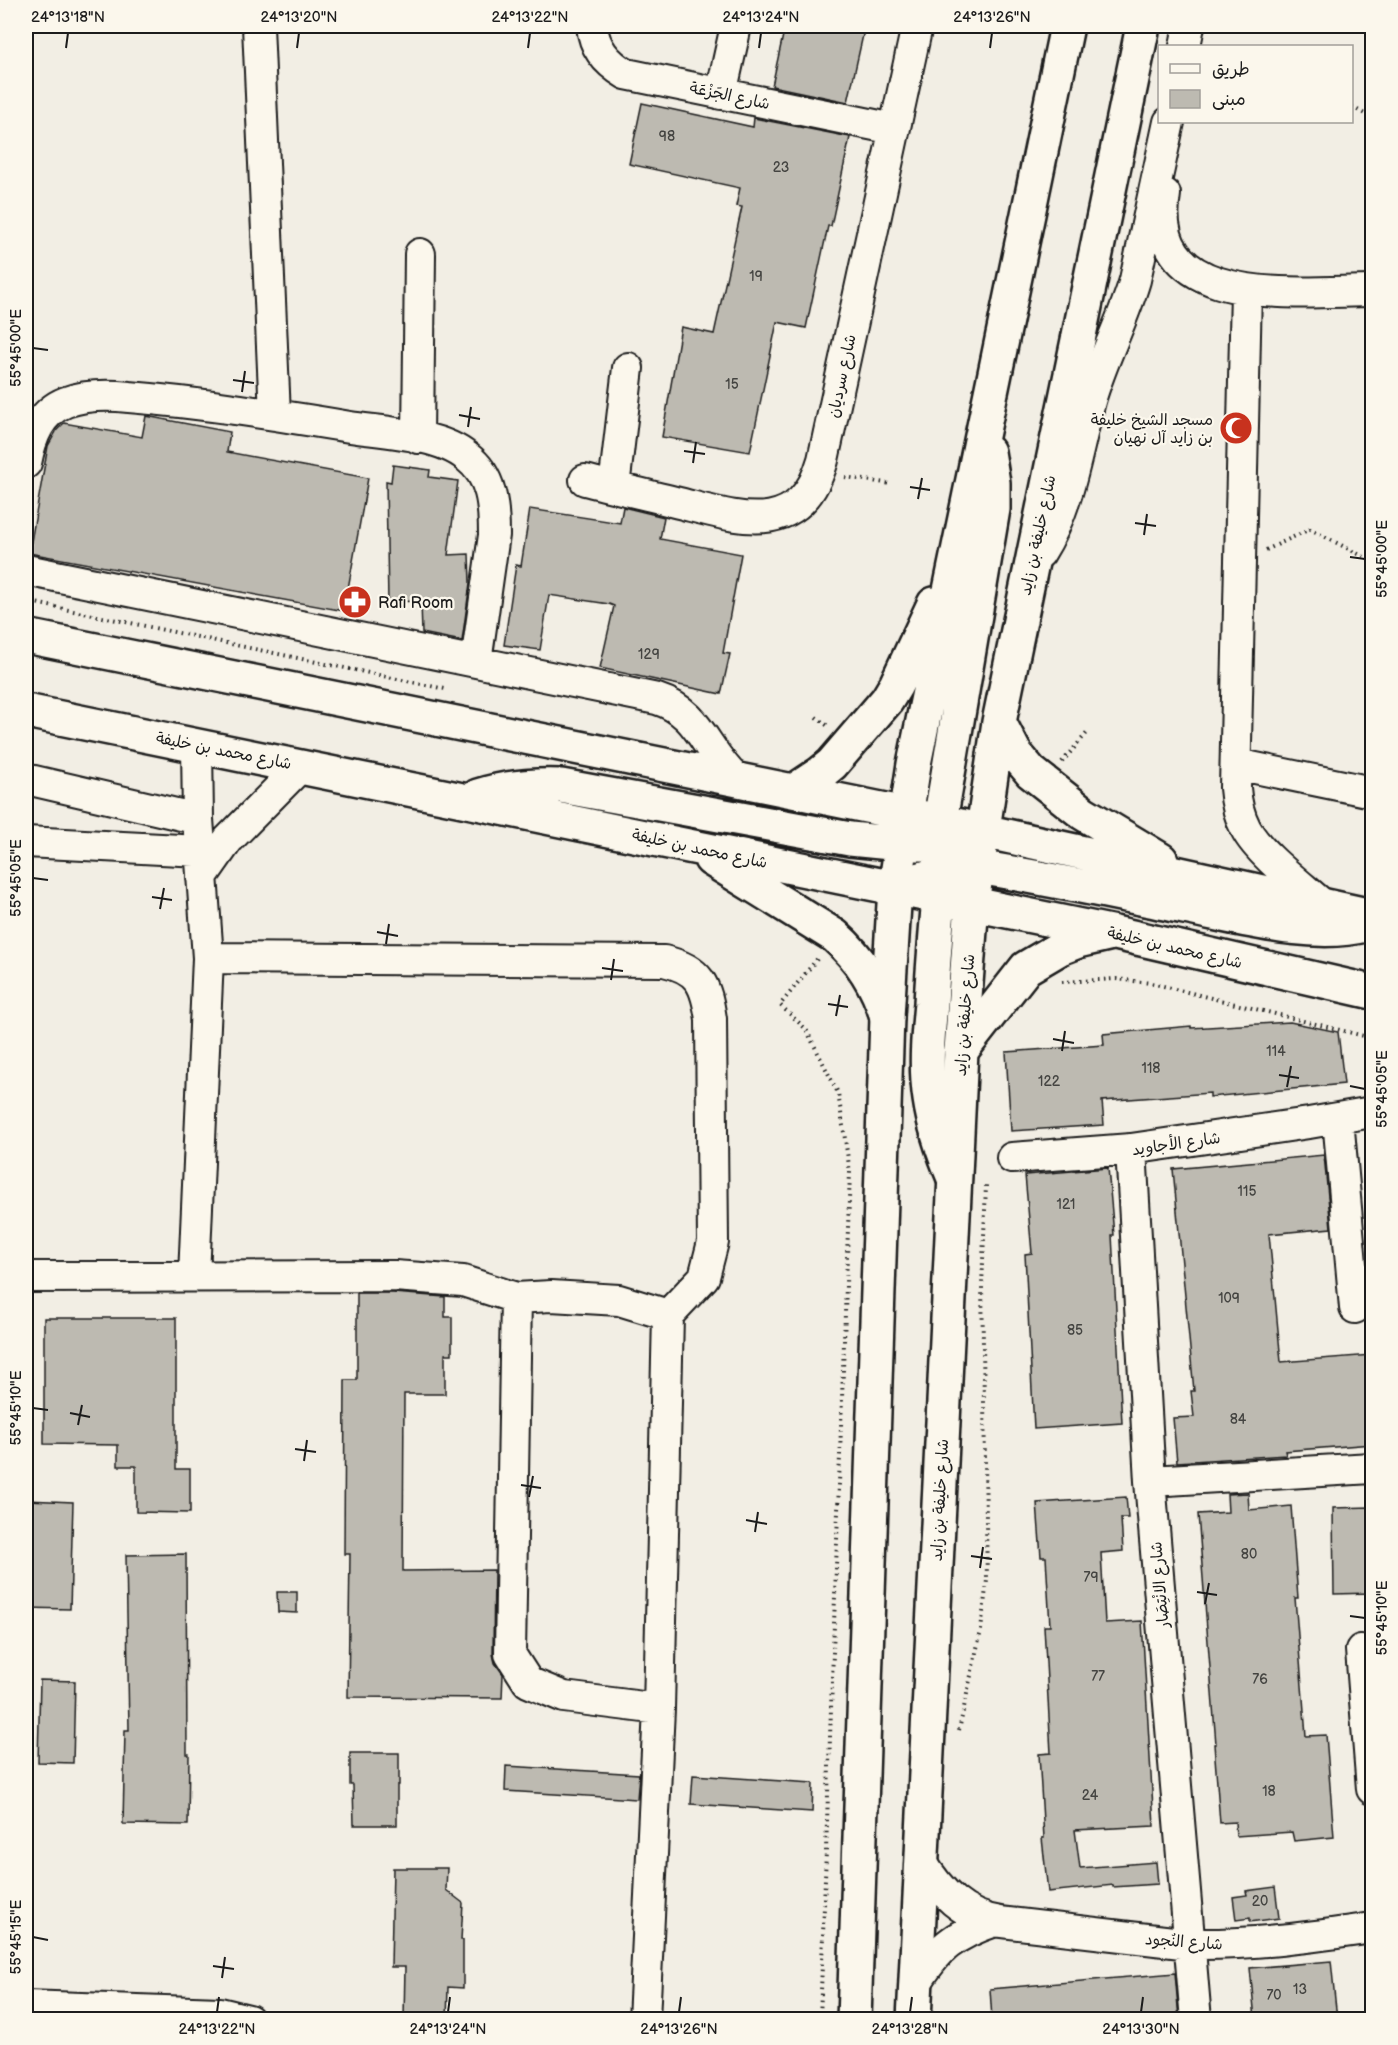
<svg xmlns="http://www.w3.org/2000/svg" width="1398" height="2045" viewBox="0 0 1398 2045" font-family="'Balsamiq Sans','Playpen Sans Arabic',sans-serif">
	<rect width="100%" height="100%" fill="#f2eee4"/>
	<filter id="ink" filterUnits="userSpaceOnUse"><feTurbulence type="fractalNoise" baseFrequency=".0167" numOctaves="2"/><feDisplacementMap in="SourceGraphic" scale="12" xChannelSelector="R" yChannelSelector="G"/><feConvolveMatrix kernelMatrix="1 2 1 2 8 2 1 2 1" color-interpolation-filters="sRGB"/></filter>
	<g filter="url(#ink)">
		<path fill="#bdbab1" stroke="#1c1c1c" stroke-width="1.5" d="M785 26H865L848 102 772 86Z
			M642 103 753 127 754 118 850 137 831 226H828L806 328 777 322 750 452 662 437 681 327 714 334 742 207 736 206 740 188 629 164Z
			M146 416 230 432 227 452 368 478 344 611 29 553 48 446 57 430 64 423 142 437Z
			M393 465 430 470 429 477 458 481 448 555 469 554 470 583 462 641 422 633 421 601 388 602 386 481 391 482Z
			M623 507 664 517 660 539 741 554 723 653 730 654 721 694 600 668 614 606 609 604 549 595 540 650 504 645 516 565 521 566 530 509 620 523Z
			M1290 1022 1338 1032 1344 1084 1210 1097V1093L1102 1101 1104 1125 1011 1131 1006 1052 1104 1045 1103 1034 1191 1026V1028Z
			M1324 1155 1331 1228 1269 1234 1281 1362 1372 1355V1444L1285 1451 1286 1455 1177 1462 1173 1418 1194 1417 1191 1391H1194L1173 1169Z
			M1108 1168 1114 1235H1112L1122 1423 1034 1429 1025 1254 1032 1253 1025 1175Z
			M357 1293H393L445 1297V1317H452V1354H445V1394H404L403 1571 494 1570 493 1654 495 1663 503 1674 502 1698 348 1697 350 1554H344L345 1380H357Z
			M44 1318H176V1469H190V1513L136 1512V1466H118V1445L44 1444Z
			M1248 1493 1249 1510 1291 1506 1298 1598H1295L1306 1736 1326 1735 1334 1837 1294 1841 1292 1832 1236 1836 1235 1822 1220 1823 1214 1744H1216L1198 1514 1228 1512 1227 1494Z
			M1126 1497 1128 1518H1121L1123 1551 1101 1553 1105 1623 1142 1621 1154 1826 1075 1830 1080 1868 1156 1862 1158 1884 1113 1887V1885L1048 1892 1042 1838H1044L1039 1754 1051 1753 1044 1626H1050L1046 1557H1041L1037 1503Z
			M26 1500 73 1502 70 1609 26 1608Z
			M1372 1507V1593L1334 1594 1333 1508Z
			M186 1554 187 1754H189L188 1825 123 1824 125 1730H129L126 1555Z
			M277 1592H297V1613L278 1612Z
			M40 1680 75 1681 73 1763 38 1762Z
			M350 1753H399V1785H397V1825H354L353 1785H350Z
			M506 1766 639 1774 637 1799 505 1791Z
			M693 1775 813 1783 812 1812 691 1804Z
			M393 1868H447L446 1890 463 1903 461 1940H463V1988L448 1987 447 2019H404L405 1967H391Z
			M1275 1887 1279 1918 1250 1922V1918L1236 1920 1233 1897 1247 1895 1246 1891Z
			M1331 1961 1337 2019H1255L1250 1968Z
			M1175 1973 1179 2019H992L990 1989Z"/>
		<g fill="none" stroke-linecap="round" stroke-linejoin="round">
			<defs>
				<path id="minor" d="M258 26 275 415
					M592 26C594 48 607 63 626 74L894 129
					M1185 46 1189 26
					M721 94 736 26
					M1165 194C1146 312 1300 291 1372 291
					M1246 290 1235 788C1236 802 1239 816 1246 829 1258 853 1302 886 1323 905
					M418 438 420 254
					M26 463C31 437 40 412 66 402 85 395 110 395 129 397 203 403 277 415 350 427 384 432 440 434 467 457 492 476 494 505 494 535L476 662
					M585 480C616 488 648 495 679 503 739 518 800 540 823 460L917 26
					M614 487 628 368
					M1040 553C1070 506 1076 453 1090 401 1102 359 1123 321 1135 280L1169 122
					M26 570 657 699C701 713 704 750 736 779
					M1236 764 1372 792
					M26 779 198 819
					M26 842 200 851
					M202 877 228 840 301 766
					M208 958 664 961C700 969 706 985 711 1019L713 1242 704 1277 668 1315 659 1709 644 2020
					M1338 1119 1355 1308
					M1131 1149 1150 1481 1196 2020
					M1012 1158 1131 1149 1309 1123 1372 1112
					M194 1276 208 958 198 819 197 745
					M26 1277 394 1276 463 1281 516 1298 551 1296 619 1300 668 1315
					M516 1298 510 1654 528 1682 564 1697 659 1709
					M1150 1481 1372 1468
					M1361 1650 1372 1789
					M921 1861C940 1892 963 1917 1001 1922L1190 1944C1251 1945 1313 1937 1372 1928
					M915 1985C938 1948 953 1935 995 1921
					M26 2006 220 2013 249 2020"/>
				<path id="major" d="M854 2020 887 1017 895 888
					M914 2020 961 1051 972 903"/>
				<path id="highway" d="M26 636 906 814 1372 916
					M26 711 1115 933 1372 992
					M999 722 1015 753 1031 772 1083 813 1161 860
					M794 791 821 773 832 764 887 700 896 685 934 604
					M478 796C505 787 532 785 561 786L850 839 901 844H923L974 833
					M945 841 940 821 993 509V483L988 452
					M711 859 835 936C861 959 877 984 887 1017
					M933 876 939 897C936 932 933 967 931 1003 928 1035 925 1067 930 1099 934 1127 943 1152 954 1178
					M895 888 914 764 1067 26
					M895 888C923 878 948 869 977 867 1047 878 1115 893 1184 907 1237 917 1312 939 1365 925
					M972 903 999 722 1143 26
					M961 1051 1026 968 1060 948 1078 941 1108 934"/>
			</defs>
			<use href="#minor" stroke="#1c1c1c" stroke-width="34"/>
			<use href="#major" stroke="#1c1c1c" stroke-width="38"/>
			<use href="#highway" stroke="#1c1c1c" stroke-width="38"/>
			<path stroke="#1c1c1c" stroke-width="4" stroke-dasharray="1.5 4.5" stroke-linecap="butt" d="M1352 107 1372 118
				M845 477 892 484
				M1266 550 1310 529 1372 561
				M26 601 445 689
				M816 717 828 726
				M1062 762 1087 733
				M817 959 780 1005 806 1029 838 1093 850 1172 820 2020
				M1062 982 1116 979 1151 983 1372 1038
				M959 1730 981 1630 987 1580 982 1286 986 1185"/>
			<use href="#minor" stroke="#fbf7ec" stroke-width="30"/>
			<use href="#major" stroke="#fbf7ec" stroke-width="33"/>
			<use href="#highway" stroke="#fbf7ec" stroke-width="33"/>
		</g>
	</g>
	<path fill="none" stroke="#1c1c1c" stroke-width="2" d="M66 48 68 33M297 48 299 33M528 48 530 33M759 48 761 33M990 48 992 33M33 348 48 350M233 380 254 383M242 392 245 371M459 415 480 419M468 427 471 407M684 451 705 454M693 463 696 442M910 487 930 490M918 499 922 478M1135 523 1156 526M1144 535 1147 514M1350 557 1365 559M33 878 48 880M152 897 172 900M160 909 164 888M377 932 398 936M386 944 389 924M602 968 623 971M611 980 614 959M828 1004 848 1007M836 1016 840 995M1053 1039 1074 1043M1062 1051 1065 1031M1279 1075 1299 1078M1350 1086 1365 1089M1287 1087 1291 1066M33 1408 48 1410M70 1413 90 1417M78 1425 82 1405M295 1449 316 1452M304 1461 307 1440M521 1485 541 1488M529 1497 533 1476M746 1520 767 1524M755 1532 758 1512M971 1556 992 1559M980 1568 983 1547M1197 1592 1217 1595M1205 1604 1209 1583M1350 1616 1365 1618M33 1937 48 1940M213 1966 234 1969M222 1978 225 1957M217 2012 219 1997M448 2012 450 1997M679 2012 681 1997M910 2012 912 1997M1141 2012 1143 1997"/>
	<defs>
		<symbol id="mosque-disc" viewBox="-11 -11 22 22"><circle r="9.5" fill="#c8321e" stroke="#fbf7ec"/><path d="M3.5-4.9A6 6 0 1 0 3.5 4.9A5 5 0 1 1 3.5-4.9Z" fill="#fff"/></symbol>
		<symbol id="pharmacy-disc" viewBox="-11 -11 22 22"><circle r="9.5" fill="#c8321e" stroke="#fbf7ec"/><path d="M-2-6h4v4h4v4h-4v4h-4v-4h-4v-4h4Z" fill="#fff"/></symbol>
	</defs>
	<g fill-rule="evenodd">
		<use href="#mosque-disc" x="1217" y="409" width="38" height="38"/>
		<use href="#pharmacy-disc" x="336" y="583" width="38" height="38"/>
	</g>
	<g text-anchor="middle" stroke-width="4.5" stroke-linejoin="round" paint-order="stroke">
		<g font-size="14" fill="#444441">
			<text x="667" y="141">98</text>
			<text x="781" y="172">23</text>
			<text x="756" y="281">19</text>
			<text x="732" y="389">15</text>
			<text x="649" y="659">129</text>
			<text x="1276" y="1056">114</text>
			<text x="1151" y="1073">118</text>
			<text x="1049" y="1086">122</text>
			<text x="1247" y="1196">115</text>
			<text x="1066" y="1209">121</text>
			<text x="1229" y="1303">109</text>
			<text x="1075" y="1335">85</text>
			<text x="1238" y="1424">84</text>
			<text x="1249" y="1559">80</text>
			<text x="1091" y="1582">79</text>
			<text x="1098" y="1681">77</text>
			<text x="1260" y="1684">76</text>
			<text x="1269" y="1796">18</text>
			<text x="1090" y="1800">24</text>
			<text x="1260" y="1906">20</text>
			<text x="1300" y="1994">13</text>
			<text x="1274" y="2000">70</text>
		</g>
		<g font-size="16" fill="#1c1c1c" stroke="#fbf7ec">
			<text transform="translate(730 95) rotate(12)" y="6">شارع الجَزْعَة</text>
			<text transform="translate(841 376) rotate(-78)" y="6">شارع سرديان</text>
			<text transform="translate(1037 535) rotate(-78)" y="6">شارع خليفة بن زايد</text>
			<text transform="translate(224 750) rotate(11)" y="6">شارع محمد بن خليفة</text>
			<text transform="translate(700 848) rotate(12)" y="6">شارع محمد بن خليفة</text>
			<text transform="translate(1175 947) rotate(13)" y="6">شارع محمد بن خليفة</text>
			<text transform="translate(964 1015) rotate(-86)" y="6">شارع خليفة بن زايد</text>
			<text transform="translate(1176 1143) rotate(-8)" y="6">شارع الأجاويد</text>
			<text transform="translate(939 1500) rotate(-87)" y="6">شارع خليفة بن زايد</text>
			<text transform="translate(1159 1585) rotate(-95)" y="6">شارع الانْتِصَار</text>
			<text transform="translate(1184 1941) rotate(4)" y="6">شارع النُجود</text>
		</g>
		<g font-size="16" fill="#1c1c1c" stroke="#fbf7ec" text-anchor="end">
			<text x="1213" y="425">مسجد الشيخ خليفة<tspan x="1213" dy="18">بن زايد آل نهيان</tspan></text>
			<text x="378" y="608" text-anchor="start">Rafi Room</text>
		</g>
	</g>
	<rect width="1398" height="2045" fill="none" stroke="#fbf7ec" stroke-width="66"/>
	<rect x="1158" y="45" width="195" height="78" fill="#fbf7ec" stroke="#a29f99" stroke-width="1.5"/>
	<rect x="1170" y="64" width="30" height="9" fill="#fbf7ec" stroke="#a29f99" stroke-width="1.5"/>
	<text x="1212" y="75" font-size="18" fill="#1c1c1c">طريق</text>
	<rect x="1170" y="90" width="30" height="18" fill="#bdbab1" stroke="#a29f99" stroke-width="1.5"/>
	<text x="1212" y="105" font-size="18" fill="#1c1c1c">مبنى</text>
	<rect x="33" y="33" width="1332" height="1979" fill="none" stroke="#1c1c1c" stroke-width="2"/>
	<g font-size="15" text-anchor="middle" fill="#1c1c1c">
		<text x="68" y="22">24°13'18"N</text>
		<text x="299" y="22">24°13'20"N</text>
		<text x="530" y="22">24°13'22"N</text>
		<text x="761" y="22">24°13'24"N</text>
		<text x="992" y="22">24°13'26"N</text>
		<text transform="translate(16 348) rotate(-90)" y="5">55°45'00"E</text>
		<text transform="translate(1382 559) rotate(-90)" y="5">55°45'00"E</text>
		<text transform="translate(16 878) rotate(-90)" y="5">55°45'05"E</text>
		<text transform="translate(1382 1089) rotate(-90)" y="5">55°45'05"E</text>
		<text transform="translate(16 1408) rotate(-90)" y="5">55°45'10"E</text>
		<text transform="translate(1382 1618) rotate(-90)" y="5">55°45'10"E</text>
		<text transform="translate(16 1937) rotate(-90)" y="5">55°45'15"E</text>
		<text x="217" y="2034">24°13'22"N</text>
		<text x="448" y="2034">24°13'24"N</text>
		<text x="679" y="2034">24°13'26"N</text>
		<text x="910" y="2034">24°13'28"N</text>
		<text x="1141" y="2034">24°13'30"N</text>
	</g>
</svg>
